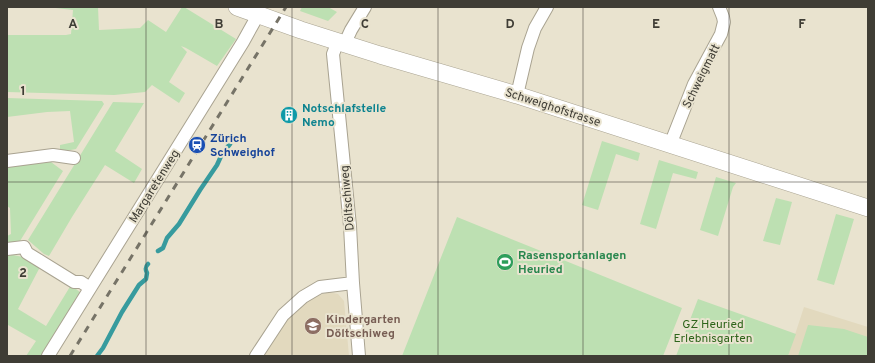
<svg xmlns="http://www.w3.org/2000/svg" width="875" height="363" viewBox="0 0 875 363" font-family="Overpass,sans-serif">
	<rect width="100%" height="100%" fill="#e9e3cf"/>
	<path fill="#e2d9be" d="M329 292 338 294 344 301 349 356H261L281 324 300 306 317 296Z
		M804 307 868 327V356H788Z"/>
	<path fill="#bde0b2" d="M47 7H98L99 30 140 28 148 20 166 32 182 7H184L236 39 217 66 186 48 181 46 187 52 169 82 185 93 179 103 152 85 145 92 114 95 7 92V35H66L71 34 73 10Z
		M302 7H328L337 12 328 21 300 11Z
		M7 98 102 101 104 104 76 149 60 152V145L74 142 70 111 47 112 7 117Z
		M113 102 144 103 115 151 142 169 134 183 105 165 72 217 49 256 44 254 28 240Z
		M602 141 640 153 638 161 616 154 598 210 582 205Z
		M659 160 698 172 696 179 673 173 656 229 640 224Z
		M51 162 63 171 20 241 7 244V236L11 234 10 208 7 206V167Z
		M716 177 736 183 733 187 718 236 700 230Z
		M776 198 792 202 780 245 763 241Z
		M836 214 854 219 834 285 817 280Z
		M457 217 682 308 663 356H402Z
		M13 255 28 258 40 267 18 309 46 326 71 285 81 293 42 356H26L36 341 8 325 7 327V256Z
		M698 299 796 334 788 356H676Z
		M808 325 844 329 868 337V356H798Z"/>
	<g fill="none" stroke-linecap="round" stroke-linejoin="round">
		<path stroke="#379b9e" stroke-width="4.5" d="M158 251 163 248 167 238 179 224 200 190 217 165 222 154 230 144
			M97 356 103 348 122 312 139 285 146 279 147 273C145 269 145 267 148 264"/>
		<defs>
			<path id="street" d="M338 41 333 54 350 226 353 283 359 356
				M345 43 351 30 365 7
				M517 95 528 48 535 28 547 7
				M670 145 694 84 721 34 724 22 723 17 719 7
				M7 161 53 155 74 158
				M7 249 24 247 27 253 74 282H81L90 288
				M48 356 243 42 258 15
				M256 356 283 315 303 297 320 287 353 283"/>
			<path id="secondary" d="M237 7 301 30 380 55 517 95 868 208"/>
		</defs>
		<use href="#street" stroke="#a9a391" stroke-width="14"/>
		<use href="#secondary" stroke="#a9a391" stroke-width="18"/>
		<use href="#street" stroke="#fff" stroke-width="12"/>
		<use href="#secondary" stroke="#fff" stroke-width="17"/>
		<path stroke="#767367" stroke-width="3" stroke-dasharray="7 7" stroke-linecap="butt" d="M70 356 286 7"/>
	</g>
	<path fill="none" stroke="#3f3d35" stroke-width="1" stroke-opacity="0.55" d="M146 7V356M292 7V356M438 7V356M583 7V356M729 7V356M7 182H868"/>
	<defs>
		<symbol id="building-disc" viewBox="-11 -11 22 22"><circle r="9.5" fill="#0f9aa8" stroke="#e9e3cf"/><path d="M-4-6H4V6H1V3H-1V6H-4ZM-2.5-4.3h1.7v1.8h-1.7ZM.8-4.3h1.7v1.8H.8ZM-2.5-1h1.7V.8h-1.7ZM.8-1h1.7V.8H.8Z" fill="#fff"/></symbol>
		<symbol id="station-disc" viewBox="-11 -11 22 22"><circle r="9.5" fill="#1a4fb4" stroke="#e9e3cf"/><path d="M-3-6H3Q5-6 5-4V2Q5 4 3 4L4.5 6H3L1.5 4h-3L-3 6H-4.5L-3 4Q-5 4-5 2V-4Q-5-6-3-6ZM-3.5-4v3h7v-3ZM-3.5 1v1.5H-2V1ZM2 1v1.5H3.5V1Z" fill="#fff"/></symbol>
		<symbol id="stadium-disc" viewBox="-11 -11 22 22"><circle r="9.5" fill="#2e9e5b" stroke="#e9e3cf"/><path d="M0-5a6.5 5 0 1 0 0 10a6.5 5 0 1 0 0-10ZM-3.5-1.8h7v3.6h-7Z" fill="#fff"/></symbol>
		<symbol id="school-disc" viewBox="-11 -11 22 22"><circle r="9.5" fill="#8d6e63" stroke="#e9e3cf"/><path d="M0-5L7-2L0 1L-7-2ZM-4 1L0 2.5L4 1V4Q0 6-4 4Z" fill="#fff"/></symbol>
	</defs>
	<g fill-rule="evenodd">
		<use href="#building-disc" x="279" y="105" width="20" height="20"/>
		<use href="#station-disc" x="187" y="135" width="20" height="20"/>
		<use href="#stadium-disc" x="495" y="252" width="20" height="20"/>
		<use href="#school-disc" x="303" y="316" width="20" height="20"/>
	</g>
	<g text-anchor="middle" stroke-width="4" stroke-linejoin="round" paint-order="stroke">
		<g font-size="12" fill="#3f3d35" stroke="#e9e3cf">
			<text transform="translate(701 76) rotate(-64)" y="4">Schweigmatt</text>
			<text transform="translate(553 107) rotate(18)" y="4">Schweighofstrasse</text>
			<text transform="translate(154 186) rotate(-58)" y="4">Margaretenweg</text>
			<text transform="translate(347 198) rotate(-95)" y="4">Döltschiweg</text>
		</g>
		<g font-size="12" font-weight="bold" fill="#0d838f" stroke="#e9e3cf" text-anchor="start">
			<text x="302" y="112">Notschlafstelle<tspan x="302" dy="14">Nemo</tspan></text>
		</g>
		<g font-size="12" font-weight="bold" fill="#164399" stroke="#e9e3cf" text-anchor="start">
			<text x="210" y="142">Zürich<tspan x="210" dy="14">Schweighof</tspan></text>
		</g>
		<g font-size="12" font-weight="bold" fill="#27864d" stroke="#e9e3cf" text-anchor="start">
			<text x="518" y="259">Rasensportanlagen<tspan x="518" dy="14">Heuried</tspan></text>
		</g>
		<g font-size="12" font-weight="bold" fill="#785e54" stroke="#e9e3cf" text-anchor="start">
			<text x="326" y="323">Kindergarten<tspan x="326" dy="14">Döltschiweg</tspan></text>
		</g>
		<g font-size="12" fill="#2f651b" stroke="#e9e3cf">
			<text x="713" y="328">GZ Heuried<tspan x="713" dy="14">Erlebnisgarten</tspan></text>
		</g>
	</g>
	<g font-size="13" text-anchor="middle" font-weight="bold" fill="#3f3d35" stroke="#e9e3cf" stroke-width="4" stroke-linejoin="round" paint-order="stroke">
		<text x="73" y="28">A</text>
		<text x="219" y="28">B</text>
		<text x="365" y="28">C</text>
		<text x="510" y="28">D</text>
		<text x="656" y="28">E</text>
		<text x="802" y="28">F</text>
		<text x="23" y="95">1</text>
		<text x="23" y="277">2</text>
	</g>
	<rect width="875" height="363" fill="none" stroke="#3f3d35" stroke-width="16"/>
</svg>
